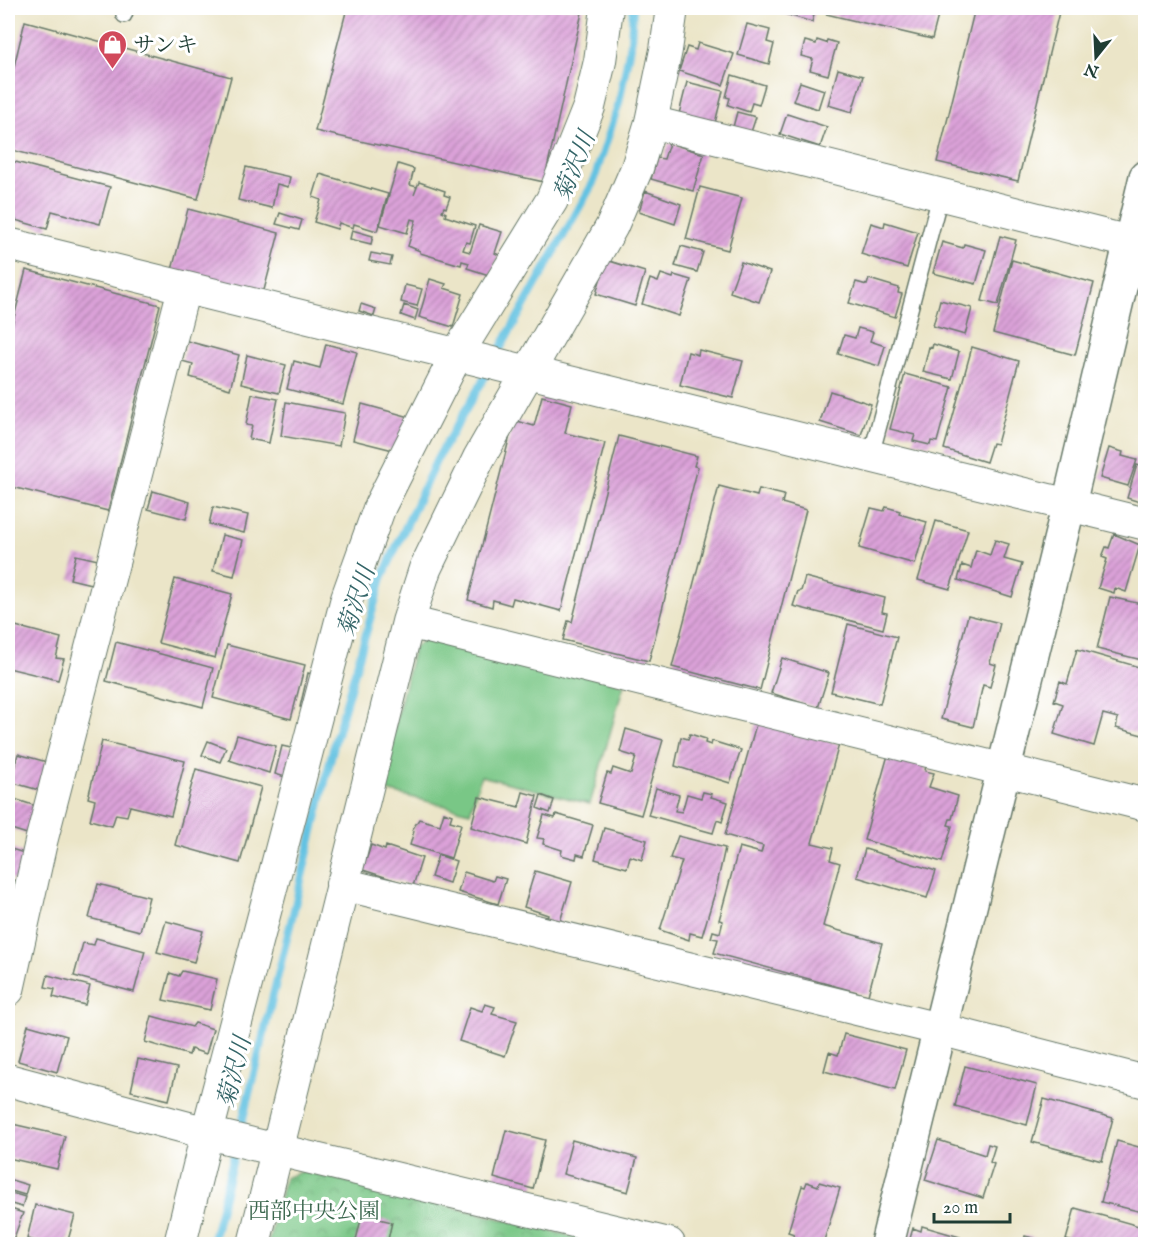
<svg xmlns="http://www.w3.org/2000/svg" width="1153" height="1252" viewBox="0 0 1153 1252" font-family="'IM FELL English','Noto Serif JP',serif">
	<defs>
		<pattern id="park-crowns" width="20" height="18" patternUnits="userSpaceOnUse" patternTransform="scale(1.5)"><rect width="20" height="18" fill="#79c786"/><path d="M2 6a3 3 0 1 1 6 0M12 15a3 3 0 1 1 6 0" fill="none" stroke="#63a36e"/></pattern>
		<pattern id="building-hatch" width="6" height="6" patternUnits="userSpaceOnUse" patternTransform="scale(1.5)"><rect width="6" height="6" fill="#dca2d9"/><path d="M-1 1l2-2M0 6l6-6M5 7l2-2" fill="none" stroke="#b285b1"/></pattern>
	</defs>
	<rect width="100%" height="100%" fill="#fff"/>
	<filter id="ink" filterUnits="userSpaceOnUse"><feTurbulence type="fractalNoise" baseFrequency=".0167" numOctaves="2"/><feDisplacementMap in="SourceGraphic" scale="12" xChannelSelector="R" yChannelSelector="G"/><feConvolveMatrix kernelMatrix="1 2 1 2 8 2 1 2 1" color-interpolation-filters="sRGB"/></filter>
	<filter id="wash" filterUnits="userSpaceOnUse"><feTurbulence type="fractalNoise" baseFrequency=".008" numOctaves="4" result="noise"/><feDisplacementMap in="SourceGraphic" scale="24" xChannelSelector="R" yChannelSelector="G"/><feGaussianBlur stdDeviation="1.35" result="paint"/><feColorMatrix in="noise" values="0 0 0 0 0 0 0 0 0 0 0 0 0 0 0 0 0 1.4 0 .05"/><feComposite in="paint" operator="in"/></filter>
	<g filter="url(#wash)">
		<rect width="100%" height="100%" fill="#ebe5c8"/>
		<path fill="#79c786" stroke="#4c825d" stroke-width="1.5" d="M429 636 624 684 590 804 481 776 470 812 379 789 414 648Z"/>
		<path fill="url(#park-crowns)" stroke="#4c825d" stroke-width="1.5" d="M303 1171 604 1244H268L285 1178Z"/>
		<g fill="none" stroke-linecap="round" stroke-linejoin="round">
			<path stroke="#64c2e2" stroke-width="8" d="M496 356 593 183 619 103 631 41 633 8
				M239 1135 335 741 382 578 437 459 489 370
				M212 1244 236 1147"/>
		</g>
		<g id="blocks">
			<path fill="url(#building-hatch)" d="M347 8H583L544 182 315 131Z
				M764 8H816L812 22Z
				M828 8H940L932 39 826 14Z
				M975 8H1060L1018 181 937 162Z
				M25 21 231 77 198 199 8 149V91Z
				M747 24 770 30 767 42 774 44 769 64 738 55Z
				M817 40 826 43 827 40 837 43 828 75 810 70 813 59 801 56 805 41 816 44Z
				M698 43 734 54 723 85 679 71 687 47 696 50Z
				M838 69 863 76 852 112 828 105Z
				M732 75 765 85 759 105 752 103 749 112 728 105 730 98 726 97Z
				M687 82 723 91 715 123 679 114Z
				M800 82 824 90 818 109 793 101Z
				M737 112 756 117 751 132 733 127Z
				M787 114 827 127 820 147 780 134Z
				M669 143 704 154 693 191 651 179 657 158 664 159Z
				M8 160 110 187 100 224 52 211 47 229 8 218Z
				M398 164 414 169 410 185 417 187 414 195 419 182 445 191 444 195 450 197 446 208 444 207 442 211 446 213 445 216 475 226 470 243 466 242 463 250 470 252 479 225 502 232 495 253 499 255 492 276 467 268 469 263 462 261 461 265 420 253V251L408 246 416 220 411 219 407 233 380 225Z
				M246 167 290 177 288 187 277 184 272 208 238 200Z
				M320 174 388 194 377 231 354 224 353 228 339 223 337 229 314 222 321 200 313 197Z
				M700 187 742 198 728 250 686 239Z
				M645 191 681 204 675 224 639 212Z
				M188 209 279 233 263 294 172 270Z
				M280 213 302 220 299 230 276 224Z
				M885 222 918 232 907 268 861 254 871 223 884 227Z
				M352 230 373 236 371 244 350 239Z
				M1000 236 1016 240 998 305 982 301Z
				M942 242 963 248 964 244 986 250 976 284 933 273Z
				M681 246 703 252 697 272 675 266Z
				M371 253 392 257 390 265 369 261Z
				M606 260 645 272 635 306 596 294Z
				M1012 260 1094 283 1075 355 993 333Z
				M741 262 770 272 759 302 730 292Z
				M26 270 160 305 108 511 8 486V341Z
				M661 274 673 278 674 275 691 280 679 316 642 304 650 279 658 282Z
				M430 279 446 284 444 288 463 294 453 327 419 317Z
				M869 279 899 288 898 293 902 294 895 317 849 303 856 282 867 285Z
				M405 285 422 289 417 306 401 302Z
				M940 300 972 308 965 335 933 326Z
				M361 304 376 309 374 316 359 311Z
				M404 305 418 310 415 320 401 315Z
				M858 328 873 332 870 341 885 346 879 366 838 354 844 335 855 338Z
				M187 341 239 355 230 389 190 377 193 364 182 361Z
				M326 344 357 352 343 404 287 389 294 361 320 368Z
				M933 344 959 352 952 379 923 372 929 347 932 348Z
				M972 347 1019 361 997 444 992 443 986 462 944 449Z
				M699 350 743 361 733 398 680 385 688 352 698 355Z
				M247 355 286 365 279 393 241 384Z
				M905 374 952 387 937 442 931 441 930 445 913 441 915 435 890 429Z
				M830 391 871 404 861 435 820 422Z
				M252 394 278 399 269 443 249 439 252 426 246 425Z
				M542 396 572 404 565 433 605 443 561 611 513 598 511 605 493 600 492 607 468 600 514 420 534 426Z
				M286 402 345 413 339 446 281 436Z
				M362 404 410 417 401 452 353 440Z
				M619 436 697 456 694 466 698 467 649 661 563 640 568 621 572 622Z
				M1109 448 1123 452 1122 456 1137 460 1128 486 1100 478Z
				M1137 465 1146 468V504L1127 498Z
				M719 486 757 496 759 489 784 495 782 503 806 510 760 690 672 667Z
				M153 491 190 502 186 519 148 509Z
				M213 507 248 515 244 533 209 524Z
				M886 507 900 511 899 514 927 522 915 564 859 548 871 508 884 511Z
				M936 521 968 530 950 589 918 580Z
				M1114 534 1140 545 1126 592 1115 588 1114 593 1098 588 1107 559 1102 557 1106 547 1109 548Z
				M222 535 243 540 234 576 213 571Z
				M995 540 1009 544 1004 559 1022 564 1012 597 958 580 962 565 971 568 976 550 990 555Z
				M76 555 98 560 91 584 70 579Z
				M805 577 885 598 882 612 887 613 883 629 793 606 798 591H801Z
				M175 579 232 594 215 658 158 643Z
				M1110 597 1146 605V661L1097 649Z
				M968 615 1000 623 990 663 996 665 990 687 983 685 973 727 941 719Z
				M8 624 61 638 56 658 64 659 58 680 8 668Z
				M848 624 897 637 880 704 831 692Z
				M116 642 213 668 203 707 106 681Z
				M227 645 305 665 291 719 213 698Z
				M1077 649 1146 669V736L1116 728 1118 718 1103 714 1094 746 1054 734 1063 704 1054 701 1060 681 1067 684Z
				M782 658 829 673 818 708 771 693Z
				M308 673 318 675 309 709 300 707Z
				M757 721 839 744 812 843 833 848 830 860 840 863 823 926 882 943 868 995 714 953 718 939 711 938 713 931 720 933 723 921 719 920 739 847 761 853 763 846 725 835Z
				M626 729 663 740 641 815 598 803 607 773 611 774 613 768 631 774 636 757 620 752Z
				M690 734 706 739 705 743 711 745 712 741 741 750 730 783 675 766 681 737 688 739Z
				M237 735 276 746 269 773 229 760Z
				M102 741 185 761 171 816 130 806 127 816 116 814 112 826 90 820 95 800 88 798Z
				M208 741 226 748 220 762 202 755Z
				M282 746 300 750 292 779 275 774Z
				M8 752 14 754 8 776Z
				M18 754 47 762 39 790 10 782Z
				M888 755 926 766 925 771 934 773 929 787 958 796 952 819H950L948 825 952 826 942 862 864 840Z
				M196 769 261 787 240 863 175 845Z
				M656 788 679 795 675 811 682 812 687 794 701 798 703 792 712 794 711 797 728 802 722 822 717 820 713 833 648 815Z
				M523 792 537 796 526 844 471 827 479 797 519 807Z
				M541 795 554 800 550 813 537 808Z
				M8 797 36 806 27 834 8 828Z
				M444 812 452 815 450 821 461 824 451 858 410 845 414 831 412 830 419 819 440 825Z
				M556 814 593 825 584 856 577 854 576 859 561 855 562 850 543 844 544 839 537 838 544 815 555 818Z
				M604 828 647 840 642 860 630 856 627 868 595 859Z
				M678 836 725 848 716 889 702 936 690 933 689 940 660 930 682 861 670 858Z
				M371 845 385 850 386 846 422 858 413 886 363 870Z
				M8 848 24 853 17 881 8 878Z
				M865 849 936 871 927 898 857 877Z
				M438 855 456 861 449 883 431 877Z
				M535 871 572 882 559 925 546 921 548 915 524 907Z
				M464 872 493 881 495 876 506 879 498 904 458 892Z
				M98 884 149 897 140 931 89 918Z
				M166 921 203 931 194 962 157 952Z
				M96 938 145 951 134 992 74 976 83 943 94 945Z
				M182 971 217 979 210 1010 163 1000 170 973 179 976Z
				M48 975 90 986 85 1005 53 997 55 989 45 987Z
				M485 1004 495 1007 492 1014 517 1021 505 1056 459 1041 470 1007 482 1011Z
				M152 1016 192 1027 195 1023 213 1029 206 1054 191 1049 189 1055 145 1042Z
				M28 1025 67 1036 57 1072 18 1061Z
				M844 1034 906 1050 895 1090 824 1071 829 1052 838 1055Z
				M138 1059 177 1068 169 1100 131 1091Z
				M965 1066 1037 1085 1027 1125 955 1106Z
				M1044 1099 1113 1118 1102 1161 1032 1142Z
				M8 1123 65 1136 57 1169 8 1158Z
				M506 1130 545 1140 533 1189 494 1178Z
				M572 1140 637 1158 628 1192 563 1174Z
				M938 1140 985 1155 988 1144 995 1146 990 1162 994 1164 983 1198 925 1180Z
				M1117 1141 1146 1149V1213L1101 1202Z
				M8 1179 28 1185 25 1195 8 1190Z
				M807 1182 818 1186 819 1182 840 1188 823 1244H790L794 1234 788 1232 802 1186 805 1187Z
				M8 1192 25 1197 22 1207 8 1203Z
				M35 1205 75 1215 67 1244H50L27 1239Z
				M8 1208 23 1213 14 1238 8 1236Z
				M1075 1208 1146 1228V1244H1081L1066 1240Z
				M362 1215 392 1222 387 1244H355Z
				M922 1226 960 1237 958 1244H916L909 1242 913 1228 921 1231Z
				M1025 1236 1056 1244H1023Z"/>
		</g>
	</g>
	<g filter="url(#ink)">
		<use href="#blocks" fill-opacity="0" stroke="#667868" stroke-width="1.5"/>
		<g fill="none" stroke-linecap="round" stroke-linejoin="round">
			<defs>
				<path id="lane" d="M124 15 126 8
					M871 455 941 193"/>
				<path id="street" d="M651 122 1146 246
					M8 244 1146 524
					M408 622 1146 805
					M342 884 939 1029 1146 1082
					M8 990 41 842 184 288
					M8 1080 207 1133 669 1244
					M180 1244 207 1133 347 598 380 506 457 354 552 200 589 107 600 61 607 8
					M254 1244 408 622 425 569 479 458 612 226 637 168 651 122 666 50 672 8"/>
				<path id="secondary" d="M887 1244 1069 504 1146 177"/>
			</defs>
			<use href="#lane" stroke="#667868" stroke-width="18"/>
			<use href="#street" stroke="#667868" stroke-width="34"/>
			<use href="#secondary" stroke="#667868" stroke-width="36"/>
			<use href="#lane" stroke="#fff" stroke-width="15"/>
			<use href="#street" stroke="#fff" stroke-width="32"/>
			<use href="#secondary" stroke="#fff" stroke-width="33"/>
		</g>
	</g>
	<defs>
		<symbol id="shop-pin" viewBox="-11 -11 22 30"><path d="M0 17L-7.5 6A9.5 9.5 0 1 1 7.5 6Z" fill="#d1495b" stroke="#fff"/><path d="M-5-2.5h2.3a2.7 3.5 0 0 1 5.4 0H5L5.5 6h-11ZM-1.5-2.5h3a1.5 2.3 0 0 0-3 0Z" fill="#fff"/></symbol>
	</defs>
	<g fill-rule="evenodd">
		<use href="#shop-pin" x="96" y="28" width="33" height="45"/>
	</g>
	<g text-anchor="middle" stroke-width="6" stroke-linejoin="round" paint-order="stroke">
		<g font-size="22" fill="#1f3d34" stroke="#fff" text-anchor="start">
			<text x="133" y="52">サンキ</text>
		</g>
		<g font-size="22" fill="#3a664d" stroke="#fff">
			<text x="314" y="1218">西部中央公園</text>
		</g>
		<g font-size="24" font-style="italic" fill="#346568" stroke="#fff">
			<text transform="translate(574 166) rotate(-68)" y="8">菊沢川</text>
			<text transform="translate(356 601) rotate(-72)" y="8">菊沢川</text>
			<text transform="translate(234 1072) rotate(-76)" y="8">菊沢川</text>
		</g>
	</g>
	<rect width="1153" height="1252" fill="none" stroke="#fff" stroke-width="30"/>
	<g transform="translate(1096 57) rotate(198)" stroke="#ffffff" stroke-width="4.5" paint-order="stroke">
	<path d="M0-4.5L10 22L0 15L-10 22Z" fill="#1f3d34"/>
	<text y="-9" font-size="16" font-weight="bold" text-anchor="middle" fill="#1f3d34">N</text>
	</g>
	<path d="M934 1213v9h76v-9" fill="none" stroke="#1f3d34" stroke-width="3"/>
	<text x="943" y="1213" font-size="18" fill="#1f3d34" stroke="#ffffff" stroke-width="4.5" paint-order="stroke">20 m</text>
</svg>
